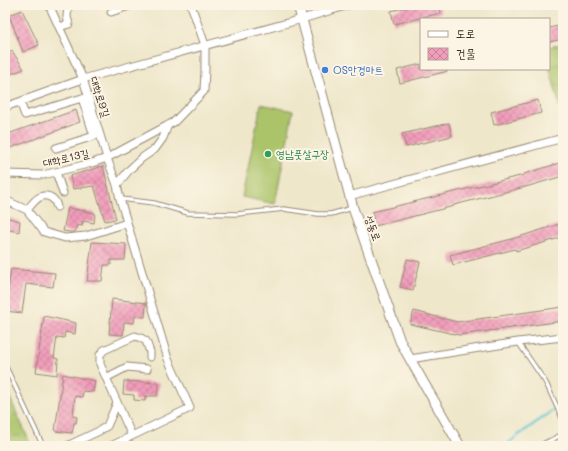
<svg xmlns="http://www.w3.org/2000/svg" width="568" height="451" viewBox="0 0 568 451" font-family="Mali,'Poor Story',sans-serif">
	<defs>
		<pattern id="park-tufts" width="24" height="20" patternUnits="userSpaceOnUse"><rect width="24" height="20" fill="#abc46a"/><path d="M3 7l-1-3M5 7V3M7 7l1-3M15 17l-1-3M17 17v-4M19 17l1-3" fill="none" stroke="#8c9f57"/></pattern>
		<pattern id="building-cross-hatch" width="8" height="8" patternUnits="userSpaceOnUse"><rect width="8" height="8" fill="#f29dbb"/><path d="M0 0l8 8M0 8l8-8" fill="none" stroke="#c58097"/></pattern>
	</defs>
	<rect width="100%" height="100%" fill="#fcf5e5"/>
	<filter id="ink" filterUnits="userSpaceOnUse"><feTurbulence type="fractalNoise" baseFrequency=".025" numOctaves="2"/><feDisplacementMap in="SourceGraphic" scale="8" xChannelSelector="R" yChannelSelector="G"/><feConvolveMatrix kernelMatrix="1 2 1 2 8 2 1 2 1" color-interpolation-filters="sRGB"/></filter>
	<filter id="wash" filterUnits="userSpaceOnUse"><feTurbulence type="fractalNoise" baseFrequency=".012" numOctaves="4" result="noise"/><feDisplacementMap in="SourceGraphic" scale="16" xChannelSelector="R" yChannelSelector="G"/><feGaussianBlur stdDeviation="0.9" result="paint"/><feColorMatrix in="noise" values="0 0 0 0 0 0 0 0 0 0 0 0 0 0 0 0 0 1.4 0 .05"/><feComposite in="paint" operator="in"/></filter>
	<g filter="url(#wash)">
		<rect width="100%" height="100%" fill="#efe7ca"/>
		<path fill="#abc46a" stroke="#737744" d="M261 104 293 111 275 204 242 197Z"/>
		<path fill="url(#park-tufts)" stroke="#737744" d="M563 43V119L549 66V47Z
			M5 387 31 445V446H5Z"/>
		<g fill="none" stroke-linecap="round" stroke-linejoin="round">
			<path stroke="#57c4cf" stroke-width="2.5" d="M505 446 516 437 563 403"/>
		</g>
		<g id="blocks">
			<path fill="url(#building-cross-hatch)" d="M416 5H439L441 13 394 24 391 11Z
				M22 10 39 45 23 52 9 15Z
				M563 25V39L549 42V28Z
				M12 51 24 69 5 76V55Z
				M421 64V69H448V71L400 83 397 70Z
				M538 100 541 113 494 125 491 112Z
				M76 110 80 122 5 150V135Z
				M449 123 452 136 406 147 402 134Z
				M563 162V176L529 186 454 205V206L375 226 372 212 524 175V174Z
				M103 166 116 219 105 221 94 186 73 189 70 176Z
				M68 208 95 213 94 223 83 221 82 226 77 225 75 232H70L63 231Z
				M5 217 20 221 19 232 5 229Z
				M563 223V237L516 251 515 249 453 265 450 255 512 239Z
				M92 242 126 244 125 260H111V265H104L102 281H87Z
				M407 259 420 262 413 290 400 287Z
				M11 269 55 273 53 287 26 284 22 313 5 311Z
				M112 299 146 303 145 317 135 316 134 323 124 322 123 335 109 334Z
				M563 307V321L459 335 410 324 414 311 457 322Z
				M44 316 76 323 75 334 65 332 64 338 57 337 54 358 58 359 57 375 36 372Z
				M63 374 95 381 93 392 83 391 82 397 75 396 73 416 77 417 76 423H74L72 433 55 431Z
				M124 381 159 383 157 396H145V401L134 400V395L123 394Z"/>
		</g>
	</g>
	<g filter="url(#ink)">
		<use href="#blocks" fill-opacity="0" stroke="#958874" stroke-width="1"/>
		<g fill="none" stroke-linecap="round" stroke-linejoin="round">
			<defs>
				<path id="service" d="M121 199 154 203 188 213 237 214 284 209 318 214H331L352 208
					M518 342 546 383 563 420
					M5 365 43 446
					M539 446 563 434"/>
				<path id="minor" d="M49 5 83 79 107 158 117 185 120 199 168 359 190 408 111 446
					M111 12 132 5
					M59 27 69 24 67 17 68 5
					M20 102 25 115 82 98 94 136 56 148
					M5 107 83 79 302 19 349 5
					M56 172 63 193
					M5 174 43 175 92 163 107 158 174 122 204 91 205 70V45L191 5
					M117 185 129 170 142 158 155 149 163 138 168 125
					M349 196 563 138
					M5 200 27 210 44 232 65 238 86 236 127 223
					M27 210C33 203 40 192 50 197 55 199 56 203 57 207
					M410 359 518 342 563 337
					M106 378 127 367 147 369
					M132 436 100 364V355L104 350 135 336 141 338 146 341 150 352V357
					M67 446 99 431 107 426 117 403"/>
				<path id="tertiary" d="M298 5 353 208 400 341 410 359 460 446"/>
			</defs>
			<use href="#service" stroke="#958874" stroke-width="5.5"/>
			<use href="#minor" stroke="#958874" stroke-width="9"/>
			<use href="#tertiary" stroke="#958874" stroke-width="11"/>
			<use href="#service" stroke="#fff" stroke-width="3.5"/>
			<use href="#minor" stroke="#fff" stroke-width="7"/>
			<use href="#tertiary" stroke="#fff" stroke-width="9"/>
		</g>
	</g>
	<circle fill="#3f7fe0" stroke="#fcf5e5" stroke-width="1.5" cx="325" cy="70" r="4"/>
	<circle fill="#2e9e5b" stroke="#fcf5e5" stroke-width="1.5" cx="268" cy="154" r="4"/>
	<g text-anchor="middle" stroke-width="4" stroke-linejoin="round" paint-order="stroke">
		<g font-size="11" fill="#366cbe" stroke="#fcf5e5" text-anchor="start">
			<text x="333" y="74">OS안경마트</text>
		</g>
		<g font-size="11" fill="#3b2a1e" stroke="#fcf5e5">
			<text transform="translate(100 97) rotate(72)" y="4">대학로9길</text>
			<text transform="translate(66 158) rotate(-13)" y="4">대학로13길</text>
			<text transform="translate(373 228) rotate(70)" y="4">성동로</text>
		</g>
		<g font-size="11" fill="#27864d" stroke="#fcf5e5" text-anchor="start">
			<text x="276" y="158">영남풋살구장</text>
		</g>
	</g>
	<rect width="568" height="451" fill="none" stroke="#fcf5e5" stroke-width="20"/>
	<rect x="420" y="18" width="130" height="52" fill="#fcf5e5" stroke="#afa495"/>
	<rect x="428" y="31" width="20" height="6" fill="#ffffff" stroke="#afa495"/>
	<text x="456" y="38" font-size="12" fill="#3b2a1e">도로</text>
	<rect x="428" y="48" width="20" height="12" fill="url(#building-cross-hatch)" stroke="#afa495"/>
	<text x="456" y="58" font-size="12" fill="#3b2a1e">건물</text>
</svg>
